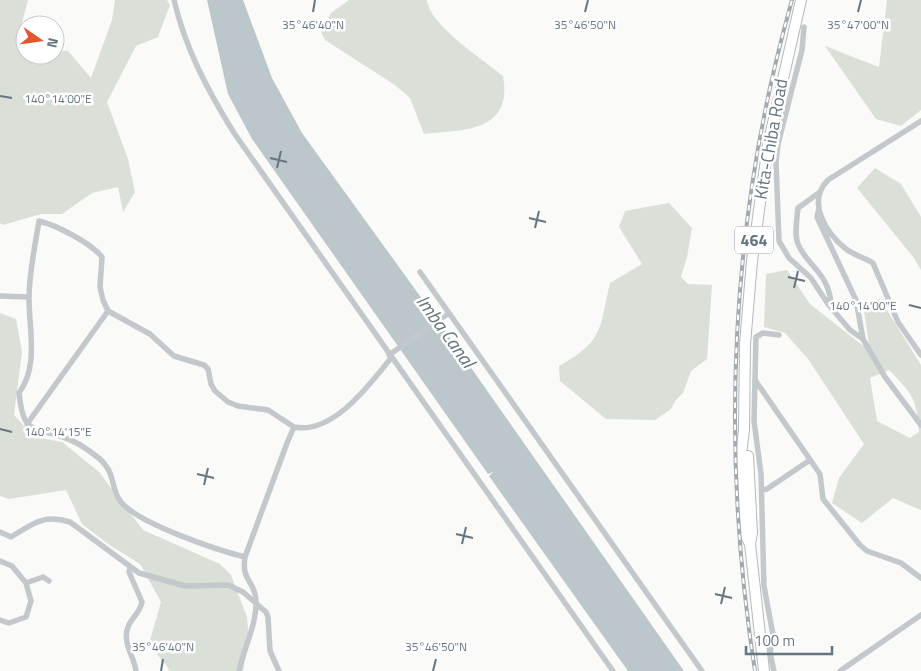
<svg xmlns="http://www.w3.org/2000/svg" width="921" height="671" viewBox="0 0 921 671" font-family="'Titillium Web',sans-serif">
	<rect width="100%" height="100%" fill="#fafaf8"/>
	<path fill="#dadfd7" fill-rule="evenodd" d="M0 0H28L19 34 25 39V55H55V50L68 51 91 78 112 20 115 0H167L170 5 158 37 136 46 107 102 128 159 135 192 123 212 118 187 92 193 62 214H41L3 225 0 223Z
		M349 0H427C429 25 484 60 503 76 513 132 465 130 424 134L410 98 395 85 325 40 321 32 331 13Z
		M887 0H921V110L901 126 876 119 825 46 879 67Z
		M875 168 901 184 921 217V270L914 258 857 188Z
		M669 203 692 228 687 257 681 277 688 284 712 285 707 359 691 371 683 393 675 401 671 409 655 420 606 419 560 381 559 366C604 341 599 330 610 283L642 264 619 227 625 211Z
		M787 270 810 304 862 345 869 344 863 304 880 299 921 365V510L893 498 862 523 832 503 839 478 864 444 808 359 785 333 764 327 766 274ZM889 370C912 393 917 399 919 432L910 438 877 421 870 378Z
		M0 313 16 319 22 352 14 415 34 437 62 442 99 472 143 530 220 564 231 575 247 617 249 640 243 671H168L169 669 149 644 161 602 140 564 108 544 82 524 66 490 9 499 0 496Z"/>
	<path fill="#bbc7cb" d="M207 0H243L272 78 302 133 441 325 684 671H628L489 476 493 472 488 474 252 139 228 94Z"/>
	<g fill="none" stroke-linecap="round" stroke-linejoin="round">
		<defs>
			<path id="highway" d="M748 456 752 533 750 544 764 671
				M750 544 745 534 741 454 744 430 745 344 752 261 768 145 801 0"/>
		</defs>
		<use href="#highway" stroke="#b4b9bd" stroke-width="12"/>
		<path stroke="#c3c8cc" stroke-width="5.5" d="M174 0C185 48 208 91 234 133L613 671
			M804 27 802 50 778 144 776 162 779 241 789 258 811 278 828 304 831 302C827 271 807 266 798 244 794 234 797 219 798 208L820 192
			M921 121 828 180C806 202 826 233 846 249 854 255 865 258 873 263L898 322 921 355
			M819 208 817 217 856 300 863 339 885 377 921 425
			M420 272 702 671
			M0 296 29 297
			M828 304 850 330 863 339
			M389 355 449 313
			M755 380 820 474 823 499 860 545 867 551 901 563 921 578
			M27 424 108 311
			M762 490 767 489 810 460
			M0 532 11 537C34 523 43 514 70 522L139 573 185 586 228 585 243 592 266 612 268 617 270 651 279 671
			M245 557C217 550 139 524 121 502 110 489 117 475 100 459 89 450 74 440 60 436 28 427 23 430 19 393 39 365 29 331 29 298 29 273 35 246 39 221 56 225 91 243 102 257L100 287 103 300 108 311 150 334 174 356 204 365 208 369 211 384 215 391 228 402 238 406 268 410 294 427
			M0 561 12 566 26 583 43 577 49 581
			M130 568 129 572 142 602C140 613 131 618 128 627 122 643 134 656 136 671
			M0 620 9 623 26 617 31 601 26 583
			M239 671C244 647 257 625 256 600 255 581 241 581 245 557L287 443 294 427C333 435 370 384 391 358
			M774 671 770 653 773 635 764 586 761 474 754 421 756 337 763 333 779 335
			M840 671 921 615"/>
		<use href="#highway" stroke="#fff" stroke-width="10"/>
		<defs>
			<path id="rail" d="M755 671C720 447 730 219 792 0"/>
		</defs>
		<use href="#rail" stroke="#a2aab0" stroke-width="4"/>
		<use href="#rail" stroke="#fff" stroke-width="2" stroke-dasharray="5.5" stroke-linecap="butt"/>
	</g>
	<path fill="none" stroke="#657683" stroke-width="2" d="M313 12 315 0M585 12 588 0M858 12 861 0M0 96 12 98M270 158 287 162M277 168 281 151M529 218 546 222M535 228 539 211M788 277 805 281M794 288 798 271M909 305 921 308M0 429 12 432M197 474 214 478M204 485 208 468M456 534 473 538M462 544 466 527M715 594 732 598M721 604 725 587M161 671 163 659M433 671 436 659"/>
	<g text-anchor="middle" stroke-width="5" stroke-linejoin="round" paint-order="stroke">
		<rect fill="#fff" stroke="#939fa8" stroke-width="1" x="735" y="226.5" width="38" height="27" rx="4"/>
		<g font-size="16" font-weight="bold" fill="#657683">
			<text x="754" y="246">464</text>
		</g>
		<g font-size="18" fill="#657683" stroke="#fff">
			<text transform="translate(771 139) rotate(-80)" y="6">Kita-Chiba Road</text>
		</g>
		<g font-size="19" font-style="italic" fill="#60757c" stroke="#fff">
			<text transform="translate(446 331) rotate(54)" y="7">Imba Canal</text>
		</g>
	</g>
	<g font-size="12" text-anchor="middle" fill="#657683" stroke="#fff" stroke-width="5" stroke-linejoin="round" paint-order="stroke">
		<text x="313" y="29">35°46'40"N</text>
		<text x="585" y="29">35°46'50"N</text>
		<text x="858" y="29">35°47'00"N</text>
		<text x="58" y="103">140°14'00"E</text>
		<text x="863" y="310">140°14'00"E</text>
		<text x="58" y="436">140°14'15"E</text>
		<text x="163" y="651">35°46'40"N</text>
		<text x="436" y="651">35°46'50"N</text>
	</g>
	<g transform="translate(40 40) rotate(103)"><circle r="24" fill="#ffffff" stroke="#c1c8cd"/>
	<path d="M0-4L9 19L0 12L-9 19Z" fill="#e4572e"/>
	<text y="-8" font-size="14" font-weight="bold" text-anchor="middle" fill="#657683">N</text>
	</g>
	<path d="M746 646v8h86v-8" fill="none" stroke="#657683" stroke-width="2.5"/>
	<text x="754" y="646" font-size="15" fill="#657683" stroke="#ffffff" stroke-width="4" paint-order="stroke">100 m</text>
</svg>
